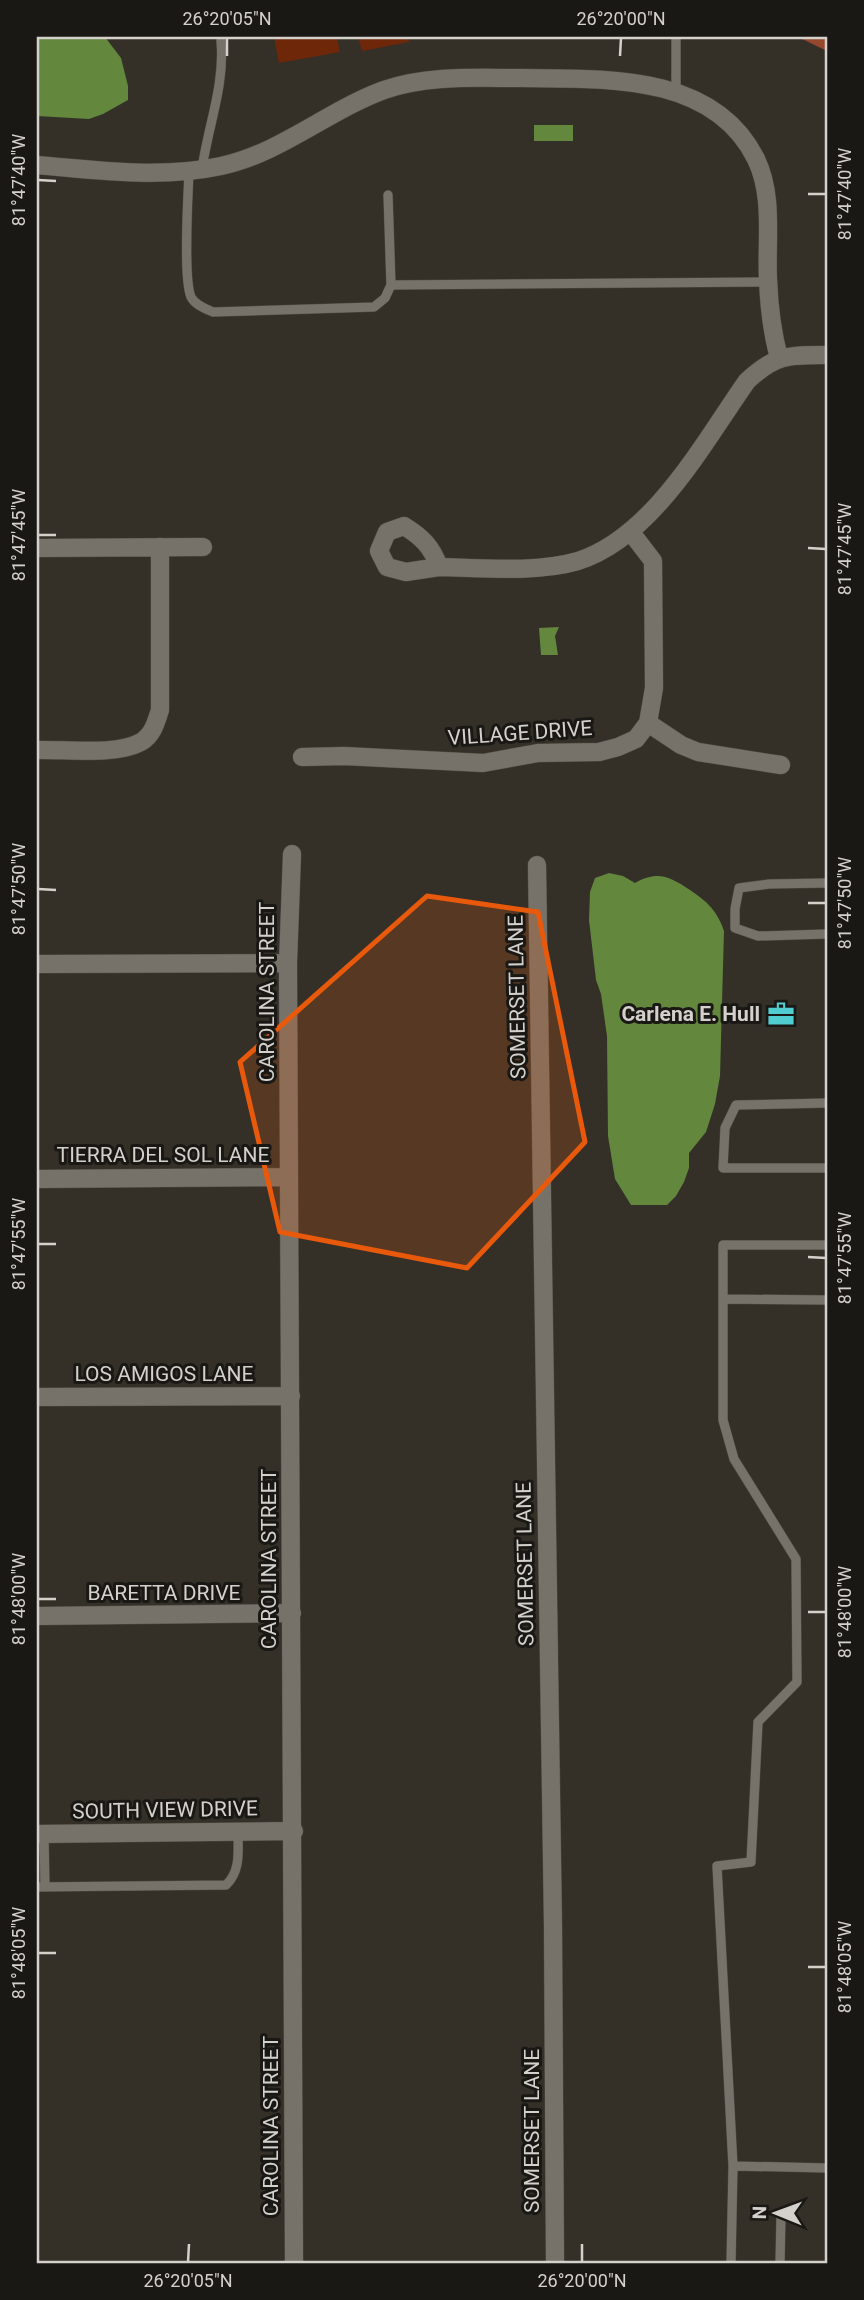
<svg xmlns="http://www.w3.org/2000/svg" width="864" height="2300" viewBox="0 0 864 2300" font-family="Roboto,sans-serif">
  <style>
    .green { fill: #6e2708 }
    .forest { fill: #95482d }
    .water { fill: #62873d }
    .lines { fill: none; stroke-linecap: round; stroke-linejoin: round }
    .lane-casing { stroke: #504c45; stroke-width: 10 }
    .street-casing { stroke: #504c45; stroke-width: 19 }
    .lane { stroke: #777269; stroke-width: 9 }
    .street { stroke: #777269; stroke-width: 18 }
    .marked { fill: #e8590c; fill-opacity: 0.2; stroke: #e8590c; stroke-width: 5; stroke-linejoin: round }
    .ticks { fill: none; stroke: #d4d1cc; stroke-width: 2.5 }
    .labels { text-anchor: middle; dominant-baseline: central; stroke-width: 6; stroke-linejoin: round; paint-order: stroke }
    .street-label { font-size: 21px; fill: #d4d1cc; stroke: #1a1815 }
    .poi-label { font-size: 21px; font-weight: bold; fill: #d4d1cc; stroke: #1a1815; text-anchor: end }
    .neatline { fill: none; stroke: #d4d1cc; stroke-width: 2.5 }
    .ticks-label { font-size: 18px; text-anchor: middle; fill: #d4d1cc }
  </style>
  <rect width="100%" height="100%" fill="#343028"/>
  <path class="green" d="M274,37h63l3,15 -61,11z
    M358,37h50l1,5 -47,9z"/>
  <path class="forest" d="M798,37h29v14z"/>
  <path class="water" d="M37,37h68l16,21 7,28v14l-25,14 -14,5 -52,-3z
    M534,125h39v16h-39z
    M559,627l-4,9 3,19h-17l-2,-27z
    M609,873l14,3 12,7c23,-13 35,-6 55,7 17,11 28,22 34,41l-4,145 -5,28 -9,28 -17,21v15l-5,14 -8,14 -9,9h-36l-16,-26 -7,-43 -1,-100 -6,-42 -5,-14 -7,-60 1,-28 5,-14z"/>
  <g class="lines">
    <g class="lane-casing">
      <path id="lane" d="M676,37v56
        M202,169c6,-43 23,-84 19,-128
        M189,172c-1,25 -6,106 2,125 4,8 15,12 22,15l161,-5 11,-9 6,-13 -3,-90
        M391,285l377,-3
        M827,883l-58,1 -30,4 -4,21v19l23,8 69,-2
        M827,1103l-91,2 -11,23 -2,40h104
        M827,1245h-104v175l11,39 62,100 1,123 -39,40 -7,140 -34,4 16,300 94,2
        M723,1299l104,1
        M44,1834l1,53
        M37,1887l189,-2c15,-14 12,-34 12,-53
        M731,2263l2,-97
        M780,2263l1,-47"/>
    </g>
    <g class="street-casing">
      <path id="street" d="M37,165c61,5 124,14 184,1 60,-13 106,-55 163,-76 43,-15 90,-12 136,-12 82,1 193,-6 236,81 18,37 10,81 12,120 1,27 4,53 11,79
        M404,526c18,11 28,21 35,41l-33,5 -19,-5 -8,-16 8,-19z
        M37,548l166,-1
        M439,567c43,1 98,6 139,-6 75,-24 126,-119 169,-180 29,-27 42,-26 80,-26
        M648,723l33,22 17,7 83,13
        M37,750c28,-1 79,6 104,-8 12,-7 15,-20 19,-32v-163
        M302,757l42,-1 139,7 55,-10 61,-1 19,-5 18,-8 12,-16 6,-35 -1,-127 -23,-30
        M292,854l-4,109 6,1300
        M537,865l16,1061 2,337
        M37,964l251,-1
        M37,1179l252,-2
        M37,1397l254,-1
        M37,1616l255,-3
        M37,1834l257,-3"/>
    </g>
    <use href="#lane" class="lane"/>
    <use href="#street" class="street"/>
  </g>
  <path class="marked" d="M427,896l111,16 47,230 -118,126 -187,-36 -40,-170z"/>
  <path class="ticks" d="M227,56v-18M620,56l1,-18M38,180l18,1M808,194h18M38,535h18M808,548l18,1M38,889l18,1M808,903h18M38,1244h18M808,1257l18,1M38,1599h18M808,1612h18M38,1953h18M808,1967h18M188,2262l1,-18M582,2262v-18"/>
  <defs>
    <g id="office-bare" transform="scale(2.1)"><path d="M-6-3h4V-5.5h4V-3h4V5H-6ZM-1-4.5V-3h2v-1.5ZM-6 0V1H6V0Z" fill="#51ccd1" stroke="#1a1815" stroke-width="2.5" paint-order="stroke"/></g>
  </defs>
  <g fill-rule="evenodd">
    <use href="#office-bare" x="781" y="1014"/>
  </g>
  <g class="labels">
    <g class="street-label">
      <text transform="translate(520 733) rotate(-4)">VILLAGE DRIVE</text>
      <text transform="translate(267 992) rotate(-90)">CAROLINA STREET</text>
      <text transform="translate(517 997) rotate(-91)">SOMERSET LANE</text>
      <text x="163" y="1155">TIERRA DEL SOL LANE</text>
      <text x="164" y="1374">LOS AMIGOS LANE</text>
      <text transform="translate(269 1559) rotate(-90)">CAROLINA STREET</text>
      <text transform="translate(525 1564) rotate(-91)">SOMERSET LANE</text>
      <text x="164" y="1593">BARETTA DRIVE</text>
      <text transform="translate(165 1810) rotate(-1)">SOUTH VIEW DRIVE</text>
      <text transform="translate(271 2126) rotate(-90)">CAROLINA STREET</text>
      <text transform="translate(532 2131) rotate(-90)">SOMERSET LANE</text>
    </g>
    <g class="poi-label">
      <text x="760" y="1014">Carlena E. Hull</text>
    </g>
  </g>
  <rect width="864" height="2300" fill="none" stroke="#1a1815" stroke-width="77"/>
  <g transform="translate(776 2213) rotate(271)" stroke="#1a1815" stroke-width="5" paint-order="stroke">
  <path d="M0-5L12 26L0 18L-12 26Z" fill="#d4d1cc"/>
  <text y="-10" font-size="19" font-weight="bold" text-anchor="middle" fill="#d4d1cc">N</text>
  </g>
  <rect x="38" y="38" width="788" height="2224" class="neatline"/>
  <g class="ticks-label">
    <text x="227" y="25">26°20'05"N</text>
    <text x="621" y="25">26°20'00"N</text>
    <text transform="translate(19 180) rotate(-90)" y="6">81°47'40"W</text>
    <text transform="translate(845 194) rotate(-90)" y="6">81°47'40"W</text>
    <text transform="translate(19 535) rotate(-90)" y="6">81°47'45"W</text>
    <text transform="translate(845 549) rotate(-90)" y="6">81°47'45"W</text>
    <text transform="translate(19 889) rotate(-90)" y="6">81°47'50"W</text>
    <text transform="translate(845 903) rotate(-90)" y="6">81°47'50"W</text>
    <text transform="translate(19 1244) rotate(-90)" y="6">81°47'55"W</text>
    <text transform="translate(845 1258) rotate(-90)" y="6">81°47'55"W</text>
    <text transform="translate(19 1599) rotate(-90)" y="6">81°48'00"W</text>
    <text transform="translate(845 1612) rotate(-90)" y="6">81°48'00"W</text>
    <text transform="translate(19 1953) rotate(-90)" y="6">81°48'05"W</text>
    <text transform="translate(845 1967) rotate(-90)" y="6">81°48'05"W</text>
    <text x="188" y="2287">26°20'05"N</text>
    <text x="582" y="2287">26°20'00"N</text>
  </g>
</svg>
